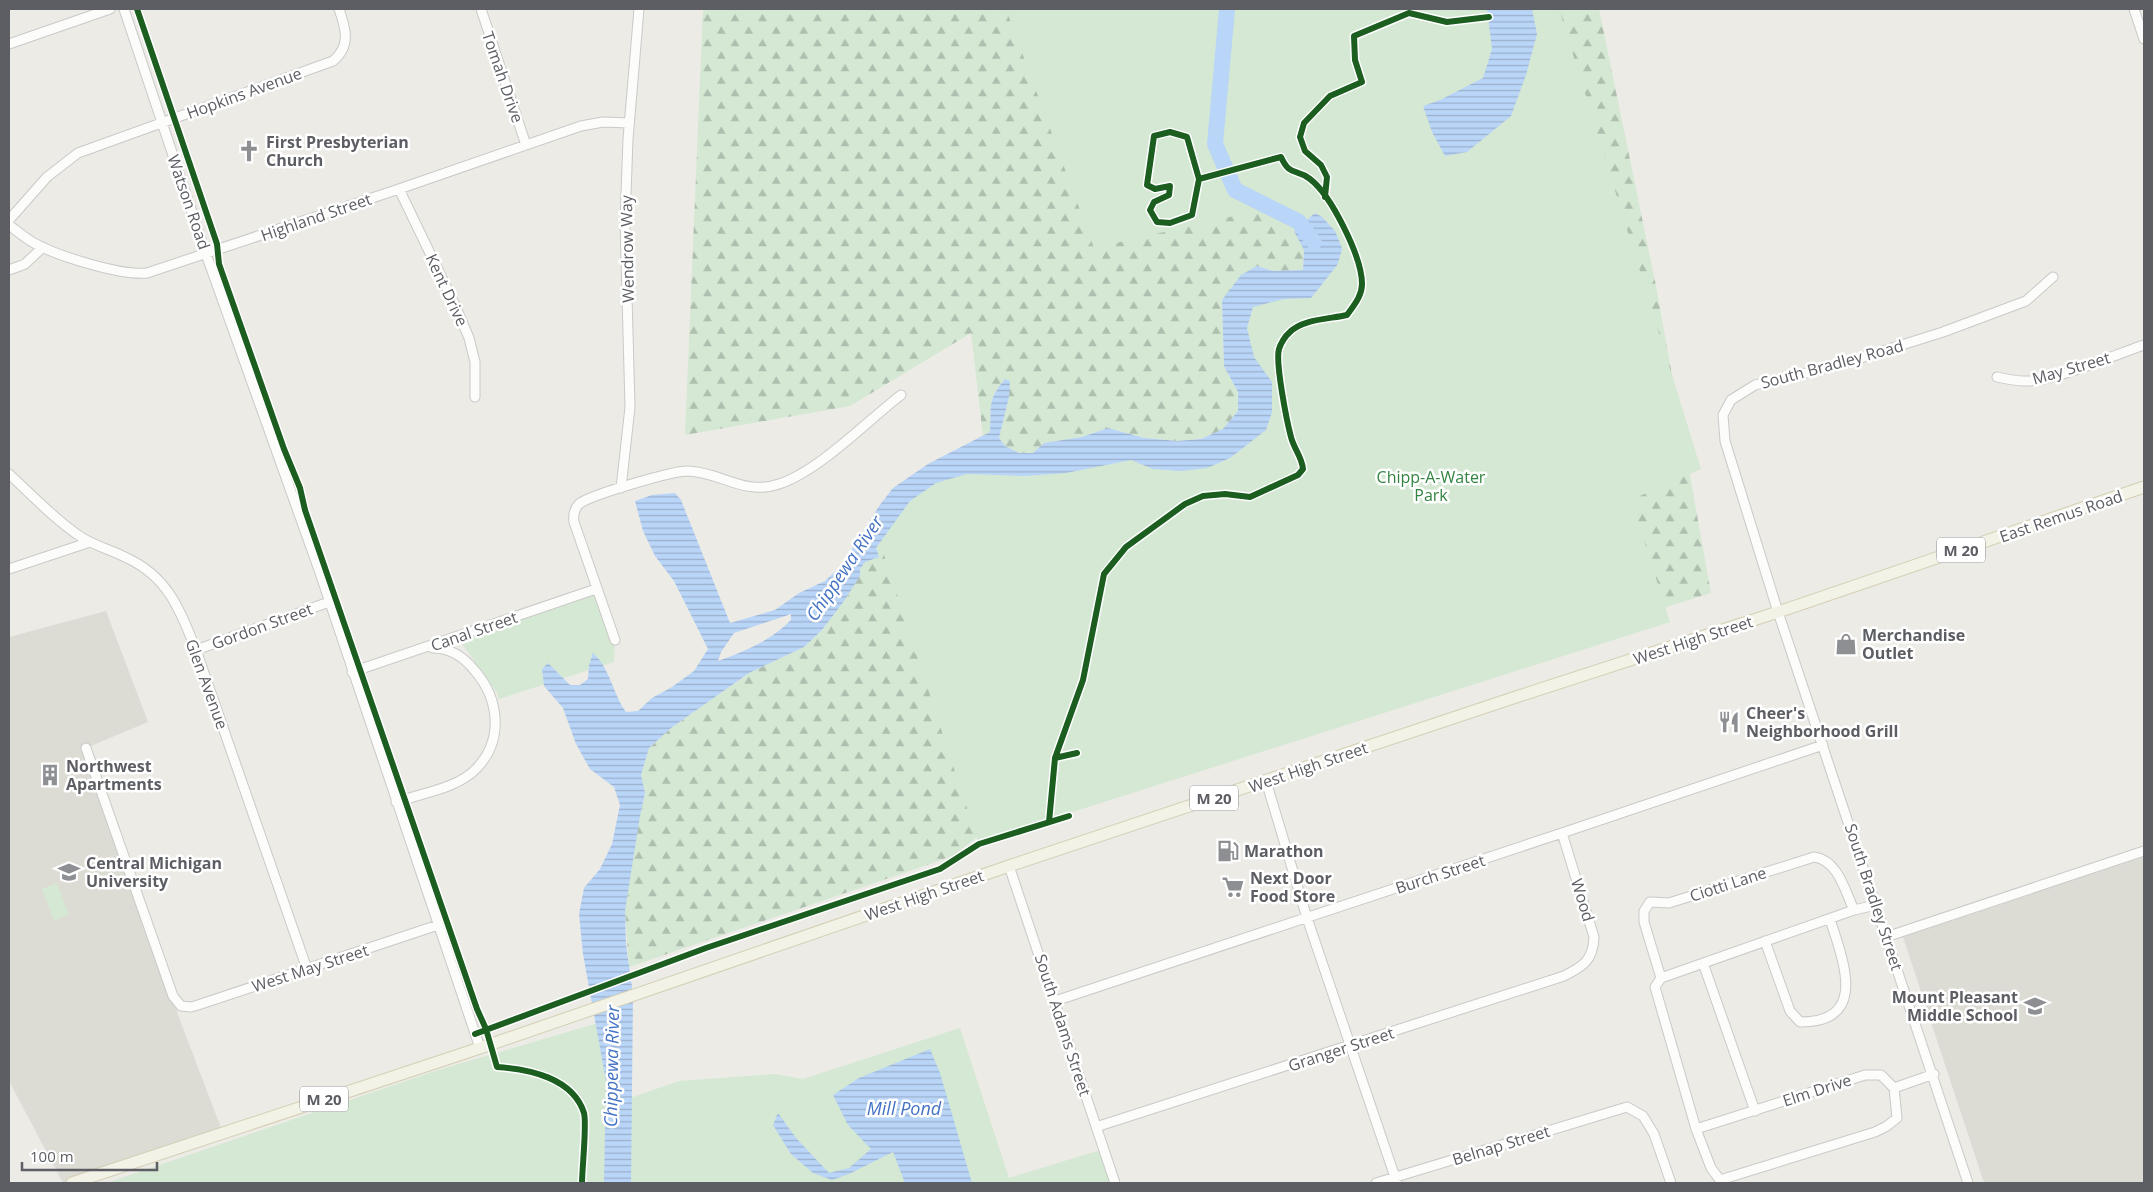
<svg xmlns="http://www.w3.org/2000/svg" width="2153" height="1192" viewBox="0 0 2153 1192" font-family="'Open Sans',sans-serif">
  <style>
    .education { fill: #dcdbd4 }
    .forest { fill: url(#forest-firs) }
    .park { fill: #d4e8d3 }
    .water { fill: url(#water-rules); fill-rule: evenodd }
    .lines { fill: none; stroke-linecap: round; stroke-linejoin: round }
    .river { stroke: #b9d5f8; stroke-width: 16 }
    .minor-casing { stroke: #c9c9c8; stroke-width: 11 }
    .major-casing { stroke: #d4cfb3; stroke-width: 13 }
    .minor { stroke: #fcfcfb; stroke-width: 9 }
    .major { stroke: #f3f2e7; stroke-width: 11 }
    .rail { stroke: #e3e2e2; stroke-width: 2.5; stroke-dasharray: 1 6; stroke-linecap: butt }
    .cycleway-casing { stroke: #fff; stroke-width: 9 }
    .cycleway { stroke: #1b5e20; stroke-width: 6 }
    .labels { text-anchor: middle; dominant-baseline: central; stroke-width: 5; stroke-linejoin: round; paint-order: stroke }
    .shield { fill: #fff; stroke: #8d8e92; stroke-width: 1 }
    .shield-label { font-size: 15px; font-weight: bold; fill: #5c5e64 }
    .street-label { font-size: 16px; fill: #5c5e64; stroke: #fff }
    .poi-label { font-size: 16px; font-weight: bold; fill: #5c5e64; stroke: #fff; text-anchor: start }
    .park-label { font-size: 16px; fill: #338441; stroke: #fff }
    .water-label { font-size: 18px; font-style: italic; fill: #4472c4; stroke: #fff }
  </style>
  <defs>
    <pattern id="forest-firs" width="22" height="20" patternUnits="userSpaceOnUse" patternTransform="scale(1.25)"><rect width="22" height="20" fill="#d4e8d3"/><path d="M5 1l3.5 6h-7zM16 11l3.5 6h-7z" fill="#afbfaf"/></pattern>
    <pattern id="water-rules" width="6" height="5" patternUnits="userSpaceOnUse" patternTransform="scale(1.25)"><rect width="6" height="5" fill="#b9d5f8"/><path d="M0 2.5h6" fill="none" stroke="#9ab0cc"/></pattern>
  </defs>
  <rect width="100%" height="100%" fill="#ecebe6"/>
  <path class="education" d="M106,611l42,111 -62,26 87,248 5,19 45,118 -151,50h-9l-54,-102v-444z
    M2144,857v326h-160l-81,-246z"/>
  <path class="forest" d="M703,9h896l57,277 55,307 -205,64 -195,-359 -7,-48 -1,20 -30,1 -16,-5 -35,34 2,66 14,26v19l-14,18 -23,10 -24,2 -33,-3 -36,-10 -26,9 -38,6 -11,10h-14l-14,-7 -6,-8 10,-41v-16l-5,-1c-18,22 -12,26 -14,52l-7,4 -12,-103 -121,73 -165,29z
    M883,539l145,258 -75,59 -324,111 -4,-56 14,-93 6,-25 -4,-18 8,-27 22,-20 78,-55 55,-26 18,-17 38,-61 5,-7 8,-4 3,-10z"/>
  <path class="park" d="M1006,9h553l142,460 -70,31 39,122 -692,220 -105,-321 49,-49 293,-21 32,-43 -17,-89 87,-50v-22l-17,-25 -31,-14 -175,40z
    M596,589l19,51 -1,22 -115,37 -2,-6 -39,-55z
    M57,883l12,32 -15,5 -12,-31z
    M612,1019l1,85 66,-23 96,-7 28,5 157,-51 49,150 95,-29 11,34h-1008l328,-112z"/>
  <path class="water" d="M1487,9h45l5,25 -11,41 -15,41 -44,36 -22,4 -13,-24 -9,-26 17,-6 43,-22 9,-29z
    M1315,213l7,4 13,14 7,17 -4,16 -27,34 -27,1 -31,8 -6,21 7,29 18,25v30l-6,18 -36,28 -23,10 -26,3 -28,-2 -22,-9 -65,13 -41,3 -58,-2 -31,9 -26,18 -34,47 3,9 -14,5 -5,7v7l-16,25 -22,29 -18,17 -55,26 -78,55 -22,20 -8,27 4,18 -5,23 -15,95 1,33 7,50 -2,189h-27l2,-102 -23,-127 -4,-40 5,-26 16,-19 12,-25 8,-39 -6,-18 -24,-18 -14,-25 -13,-36 -19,-22 -2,-17 6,-6 22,22h10l8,-6 1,-14 4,-12c17,15 20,41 33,59l12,-1 14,-13 20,-11 22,-16 14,-22 -34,-68 -19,-25 -12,-25 -8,-30 17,-6 23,-2 6,7 49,123 45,-13 24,-17 26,-12 17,-16 37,-59 14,-18 35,-24 62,-32c2,-26 -4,-30 15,-53l5,2 -1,16 -10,41 6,8 14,7h14l11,-10 38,-6 26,-9 36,10 33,3 24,-2 22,-10 15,-18v-19l-14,-26 -2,-66 19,-25 16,-9 16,5 30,-1 1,-20 -10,-19zM791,614v6c-21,21 -45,31 -73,41l3,-9 13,-19z
    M930,1049l10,24 32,110h-67l-12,-31 -44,22 -17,6 -19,-7 -22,-19 -18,-29 5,-12 18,25 33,35 20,-5 22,-19 -23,-24 -15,-30 26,-17z"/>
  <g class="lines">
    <path class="river" d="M1227,9l-12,135 20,46 64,32 15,20"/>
    <g class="minor-casing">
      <path id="minor" d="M124,9l82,245 113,316 161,478
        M481,9l45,136
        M2134,9l10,30
        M9,44l101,-35
        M399,189l55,114 15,35 6,24v35
        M9,220l38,-43 31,-24 255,-92c18,-15 13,-32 6,-52
        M9,225c8,6 16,13 25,18 23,13 88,33 113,30l252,-84 182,-63 22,-4 26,1
        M9,270l16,-6 18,-17
        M1997,377c9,2 18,4 27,4 30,1 90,-26 120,-36
        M9,474c23,21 46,46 72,63 14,9 31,13 46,21 41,19 53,52 69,92l111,319
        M621,488l9,-81 -5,-185 3,-83 11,-130
        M9,569l81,-27
        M615,640l-41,-118c-1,-7 0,-13 5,-18 11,-9 93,-33 109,-33 33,1 56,25 91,13 40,-13 88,-63 122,-89
        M196,650l133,-48
        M352,672l244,-83
        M86,748l87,248 8,10 10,1 7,-2 240,-80
        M1266,781l41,137 90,265
        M396,802c26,-9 61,-13 81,-34 27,-29 22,-69 -2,-97 -11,-14 -24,-23 -42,-23
        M1009,866l106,317
        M1876,905l-22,5 -193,68 -6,9 41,142 15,39 9,12 155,-48 12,-6 10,-8 -3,-30
        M1886,937l258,-86
        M1765,941l25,70 10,11c69,0 43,-61 30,-103
        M1703,963l52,148
        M1661,978l-17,-56v-11l6,-9 19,1 145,-46c24,3 31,34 40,53
        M1055,1001l507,-168 261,-88
        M1096,1127l468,-151c20,-10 29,-16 30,-39l-32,-104
        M1696,1129l169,-54h16l13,13 40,-14
        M1376,1183l251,-76 16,9 11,18 17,49
        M1968,1183l-190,-571 -53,-171 -2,-26 8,-15 24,-15 77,-18 111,-35 83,-31 27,-24"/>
    </g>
    <g class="major-casing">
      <path id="major" d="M72,1183l408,-135 529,-182 510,-170 259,-84 366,-125"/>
    </g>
    <use href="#minor" class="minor"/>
    <use href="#major" class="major"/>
    <path class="rail" d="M9,1079l54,104"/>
    <g class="cycleway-casing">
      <path id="cycleway" d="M137,9l80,235 2,20 65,185 16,39 5,22 172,499 9,20 11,38c32,2 76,11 87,46 3,11 -2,56 -2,70
        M1170,132l17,5 12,42 -7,36 -22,8 -13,-1 -7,-12 4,-8 15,-7 1,-9 -15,3 -8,-4 7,-49z
        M1325,197l2,-20 -6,-12 -16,-14 -5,-14 4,-14 26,-27 32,-14 -7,-22 -1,-24 55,-23 38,9 42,-5
        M1077,753l-22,5 28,-78 21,-106 22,-27 59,-43 18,-8 22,-2 25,3 48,-22 5,-6c-1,-12 -9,-20 -12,-32 -4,-15 -16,-75 -12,-88 1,-4 6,-13 10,-16 12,-14 41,-14 58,-18 7,-10 15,-19 15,-31 0,-27 -31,-89 -52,-105 -14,-11 -20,-2 -29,-22l-82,22
        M1049,822l6,-64
        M475,1034l231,-86 234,-79 39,-25 90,-28"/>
    </g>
    <use href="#cycleway" class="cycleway"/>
  </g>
  <defs>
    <g id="church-bare" transform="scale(1.725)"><path d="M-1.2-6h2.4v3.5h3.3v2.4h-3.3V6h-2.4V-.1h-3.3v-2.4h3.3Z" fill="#8e8f92" stroke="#fff" stroke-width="2.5" paint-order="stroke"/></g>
    <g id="shop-bare" transform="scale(1.725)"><path d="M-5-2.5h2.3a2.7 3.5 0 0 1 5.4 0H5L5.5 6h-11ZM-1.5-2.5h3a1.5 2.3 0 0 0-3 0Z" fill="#8e8f92" stroke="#fff" stroke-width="2.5" paint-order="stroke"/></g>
    <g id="restaurant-bare" transform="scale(1.725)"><path d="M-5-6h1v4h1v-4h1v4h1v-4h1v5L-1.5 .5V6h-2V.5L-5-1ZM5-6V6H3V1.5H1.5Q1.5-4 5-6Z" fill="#8e8f92" stroke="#fff" stroke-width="2.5" paint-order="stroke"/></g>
    <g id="building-bare" transform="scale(1.725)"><path d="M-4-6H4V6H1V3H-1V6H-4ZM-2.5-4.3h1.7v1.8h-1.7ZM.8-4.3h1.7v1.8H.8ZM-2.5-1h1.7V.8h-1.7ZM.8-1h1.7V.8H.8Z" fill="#8e8f92" stroke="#fff" stroke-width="2.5" paint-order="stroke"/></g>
    <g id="fuel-bare" transform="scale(1.725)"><path d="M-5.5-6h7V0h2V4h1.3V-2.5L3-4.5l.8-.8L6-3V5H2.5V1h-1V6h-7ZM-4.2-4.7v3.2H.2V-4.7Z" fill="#8e8f92" stroke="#fff" stroke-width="2.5" paint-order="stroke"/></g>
    <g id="university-bare" transform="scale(1.725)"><path d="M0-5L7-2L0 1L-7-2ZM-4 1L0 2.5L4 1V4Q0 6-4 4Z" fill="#8e8f92" stroke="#fff" stroke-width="2.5" paint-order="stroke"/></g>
    <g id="supermarket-bare" transform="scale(1.725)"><path d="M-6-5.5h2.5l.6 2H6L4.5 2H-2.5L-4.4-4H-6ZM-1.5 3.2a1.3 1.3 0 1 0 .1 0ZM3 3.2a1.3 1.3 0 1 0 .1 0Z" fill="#8e8f92" stroke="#fff" stroke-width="2.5" paint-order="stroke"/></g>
    <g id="school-bare" transform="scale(1.725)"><path d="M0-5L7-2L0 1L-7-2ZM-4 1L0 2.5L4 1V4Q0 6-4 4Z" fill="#8e8f92" stroke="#fff" stroke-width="2.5" paint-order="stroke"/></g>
  </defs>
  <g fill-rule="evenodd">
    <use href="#church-bare" x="249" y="151"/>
    <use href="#shop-bare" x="1846" y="644"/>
    <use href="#restaurant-bare" x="1729" y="722"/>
    <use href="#building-bare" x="50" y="775"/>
    <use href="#fuel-bare" x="1228" y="851"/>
    <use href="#university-bare" x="69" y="872"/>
    <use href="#supermarket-bare" x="1233" y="887"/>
    <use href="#school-bare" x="2035" y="1006"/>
  </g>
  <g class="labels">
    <g class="shield">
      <rect x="1937" y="537.5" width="48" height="25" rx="4"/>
      <rect x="1190" y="785.5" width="48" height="25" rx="4"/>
      <rect x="300" y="1086.5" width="48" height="25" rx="4"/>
    </g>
    <g class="shield-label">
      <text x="1961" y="550">M 20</text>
      <text x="1214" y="798">M 20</text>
      <text x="324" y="1099">M 20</text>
    </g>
    <g class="street-label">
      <text transform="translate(503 77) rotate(71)">Tomah Drive</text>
      <text transform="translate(244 93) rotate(-20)">Hopkins Avenue</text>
      <text transform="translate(189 202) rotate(71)">Watson Road</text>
      <text transform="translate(316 217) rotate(-19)">Highland Street</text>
      <text transform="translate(627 249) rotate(-91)">Wendrow Way</text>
      <text transform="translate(447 290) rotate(65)">Kent Drive</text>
      <text transform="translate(1832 364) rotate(-15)">South Bradley Road</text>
      <text transform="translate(2071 368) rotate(-16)">May Street</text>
      <text transform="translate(2061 516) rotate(-19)">East Remus Road</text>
      <text transform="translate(262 626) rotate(-20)">Gordon Street</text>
      <text transform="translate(474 631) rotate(-19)">Canal Street</text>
      <text transform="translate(1693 640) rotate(-18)">West High Street</text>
      <text transform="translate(207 684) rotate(70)">Glen Avenue</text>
      <text transform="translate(1308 767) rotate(-19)">West High Street</text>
      <text transform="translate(1440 874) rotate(-18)">Burch Street</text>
      <text transform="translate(1728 884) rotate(-18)">Ciotti Lane</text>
      <text transform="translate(924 895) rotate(-19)">West High Street</text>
      <text transform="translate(1874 897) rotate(72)">South Bradley Street</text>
      <text transform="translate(1583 900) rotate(73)">Wood</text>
      <text transform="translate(310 968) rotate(-18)">West May Street</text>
      <text transform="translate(1063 1025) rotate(72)">South Adams Street</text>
      <text transform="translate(1341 1049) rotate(-18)">Granger Street</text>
      <text transform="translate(1817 1090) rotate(-18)">Elm Drive</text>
      <text transform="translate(1501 1145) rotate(-17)">Belnap Street</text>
    </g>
    <g class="poi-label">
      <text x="266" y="142">First Presbyterian<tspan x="266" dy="18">Church</tspan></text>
      <text x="1862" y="635">Merchandise<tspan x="1862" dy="18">Outlet</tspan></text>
      <text x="1746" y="713">Cheer's<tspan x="1746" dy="18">Neighborhood Grill</tspan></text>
      <text x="66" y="766">Northwest<tspan x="66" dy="18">Apartments</tspan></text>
      <text x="1244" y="851">Marathon</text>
      <text x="86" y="863">Central Michigan<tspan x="86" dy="18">University</tspan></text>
      <text x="1250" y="878">Next Door<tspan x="1250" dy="18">Food Store</tspan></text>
      <text x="2018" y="997" text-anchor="end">Mount Pleasant<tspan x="2018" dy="18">Middle School</tspan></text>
    </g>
    <g class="park-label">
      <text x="1431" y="477">Chipp-A-Water<tspan x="1431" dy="18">Park</tspan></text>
    </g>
    <g class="water-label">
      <text transform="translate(844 568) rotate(-56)">Chippewa River</text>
      <text transform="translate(611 1066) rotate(-89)">Chippewa River</text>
      <text x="904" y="1108">Mill Pond</text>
    </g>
  </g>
  <rect width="2153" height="1192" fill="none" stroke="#5c5e64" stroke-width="20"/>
  <path d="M22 1162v8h135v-8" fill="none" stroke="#5c5e64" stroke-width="2.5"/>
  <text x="30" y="1162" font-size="15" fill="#5c5e64" stroke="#ffffff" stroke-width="4" paint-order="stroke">100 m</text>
</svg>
